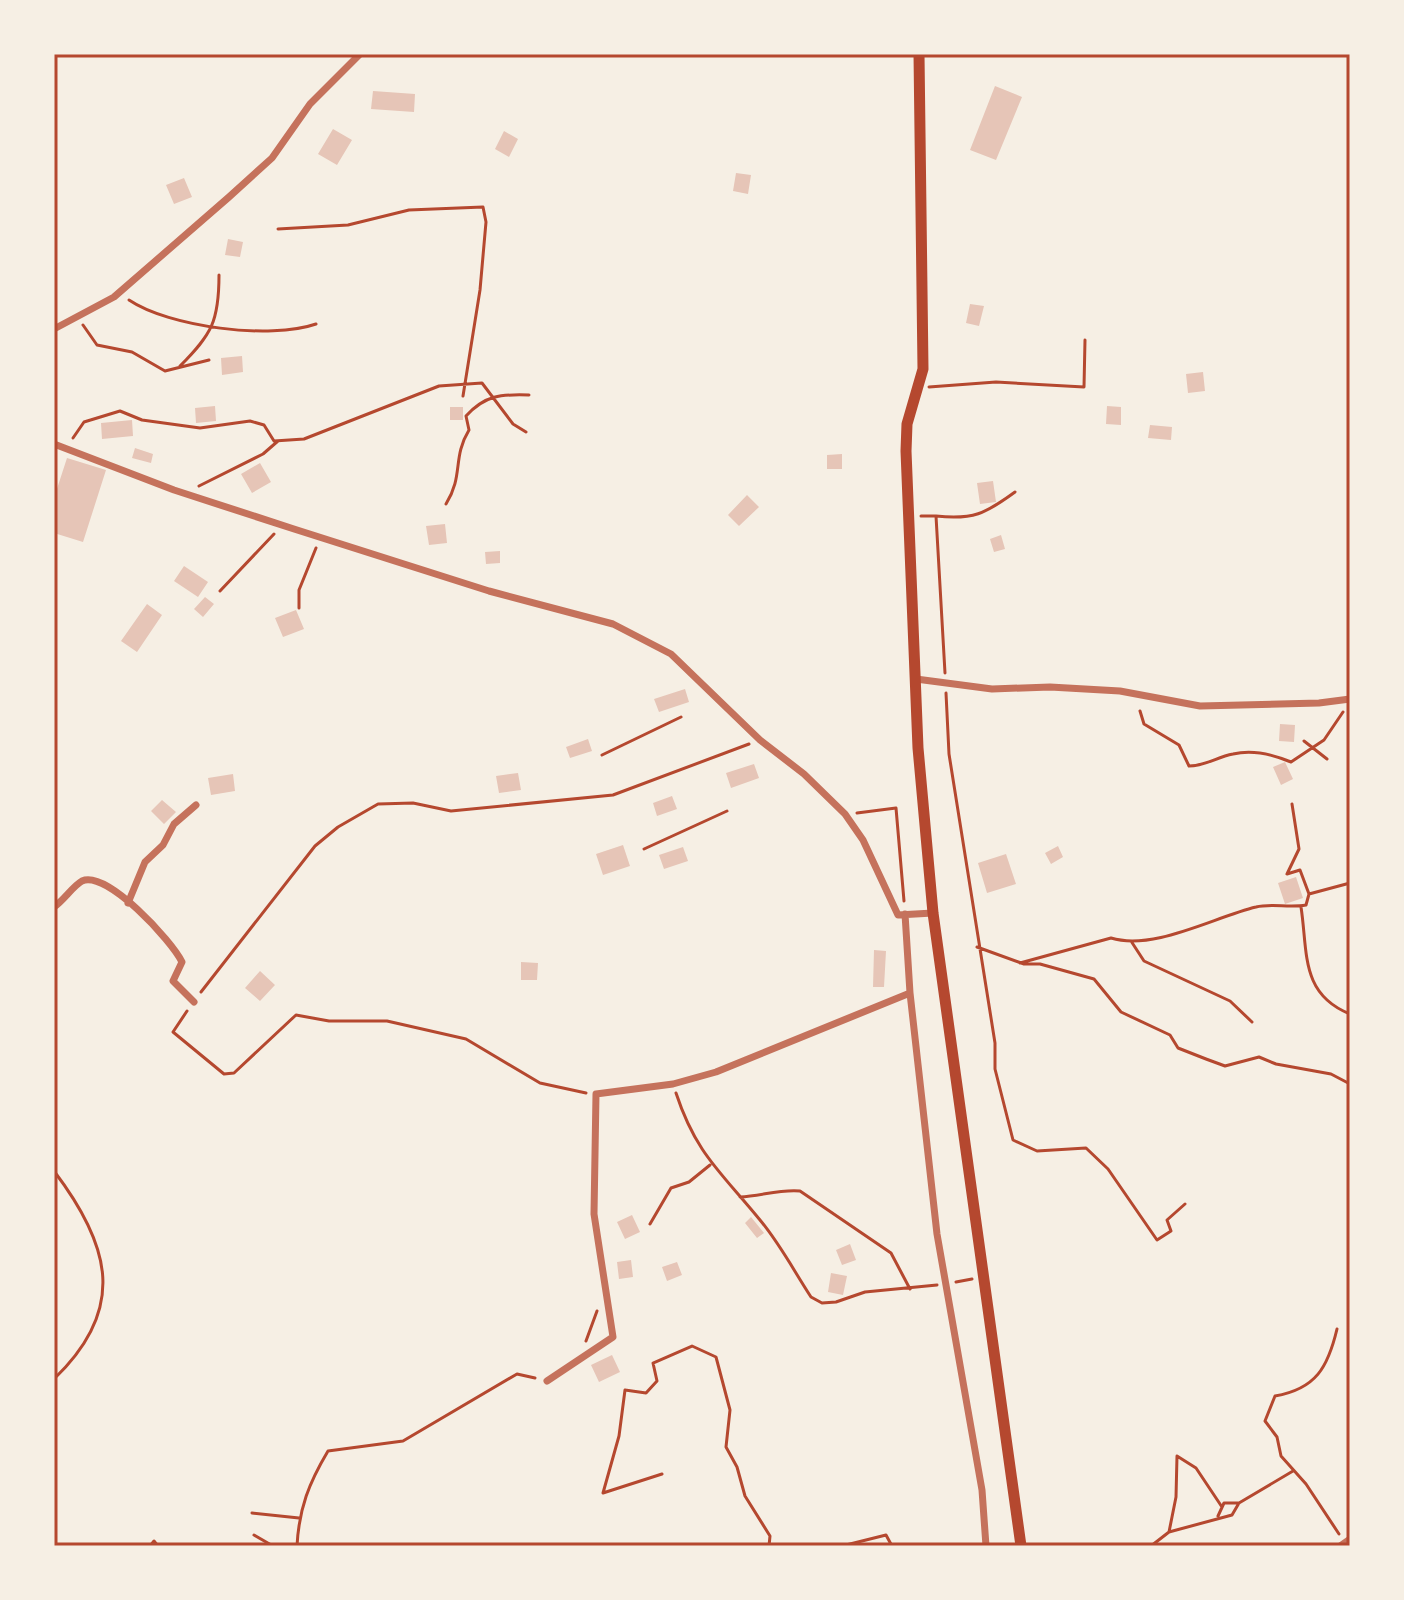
<svg xmlns="http://www.w3.org/2000/svg" width="1404" height="1600" viewBox="0 0 1404 1600" font-family="'Sofia Sans Condensed',sans-serif">
  <style>
    .building { fill: #e6c5b7 }
    .lines { fill: none; stroke-linecap: round; stroke-linejoin: round }
    .path { stroke: #b5482f; stroke-width: 3 }
    .minor { stroke: #c5725c; stroke-width: 7 }
    .trunk { stroke: #b5482f; stroke-width: 11 }
    .neatline { fill: none; stroke: #b5482f; stroke-width: 3 }
  </style>
  <rect width="100%" height="100%" fill="#f6efe4"/>
  <path class="building" d="M995,86l27,11 -26,63 -26,-10z
    M373,91l42,3 -1,18 -43,-3z
    M333,129l19,11 -15,25 -19,-11z
    M504,131l14,8 -9,18 -14,-8z
    M736,173l15,2 -3,19 -15,-3z
    M184,178l8,19 -18,7 -8,-19z
    M228,239l15,3 -3,15 -15,-2z
    M970,304l14,2 -5,20 -13,-3z
    M242,356l1,16 -21,3 -1,-17z
    M1203,372l2,19 -17,2 -2,-19z
    M215,406l1,15 -20,2 -1,-15z
    M1107,406l14,1v18l-15,-1z
    M450,407h13v13h-13z
    M132,420l1,16 -31,3 -1,-16z
    M1150,425l22,2 -1,13 -23,-2z
    M135,448l18,6 -2,9 -19,-5z
    M842,454v15h-15v-14z
    M67,458l39,12 -23,72 -29,-9v-35z
    M260,463l11,19 -19,11 -11,-19z
    M993,481l3,21 -16,2 -3,-21z
    M747,495l12,12 -20,19 -11,-11z
    M445,524l2,19 -18,2 -3,-19z
    M1001,535l4,14 -11,3 -4,-13z
    M500,551v12l-14,1 -1,-12z
    M184,566l24,16 -10,15 -24,-16z
    M205,597l9,7 -11,13 -9,-8z
    M147,604l15,11 -25,37 -16,-11z
    M296,610l8,19 -21,8 -8,-19z
    M685,689l4,13 -30,10 -5,-13z
    M1280,724l15,1 -1,17 -15,-1z
    M588,739l4,12 -22,7 -4,-11z
    M1285,762l8,17 -12,6 -8,-18z
    M754,764l5,14 -28,10 -5,-15z
    M518,773l3,17 -22,3 -3,-17z
    M233,774l2,17 -24,4 -3,-17z
    M672,796l5,13 -20,7 -4,-13z
    M162,800l14,12 -12,12 -13,-13z
    M623,845l7,21 -27,9 -7,-21z
    M1058,846l5,11 -12,7 -6,-11z
    M683,847l5,14 -24,8 -5,-14z
    M1006,854l10,30 -29,9 -9,-30z
    M1296,877l7,21 -18,6 -7,-21z
    M874,950l12,1 -2,36h-11z
    M521,962l17,1 -1,17h-16z
    M260,971l15,14 -15,16 -15,-13z
    M632,1215l8,17 -15,7 -8,-17z
    M751,1217l13,16 -7,5 -12,-15z
    M850,1244l6,16 -14,5 -6,-15z
    M631,1260l2,17 -14,2 -2,-17z
    M677,1262l5,13 -15,6 -5,-14z
    M831,1273l16,3 -4,19 -15,-3z
    M612,1355l8,17 -21,10 -8,-17z"/>
  <g class="lines">
    <path class="path" d="M278,229l70,-4 61,-15 74,-3 3,15 -6,68 -17,106
      M129,300c40,27 141,40 187,24
      M83,325l14,20 35,7 33,19 44,-11
      M180,366c32,-32 39,-45 39,-91
      M929,387l67,-5 88,5 1,-47
      M73,438l11,-16 36,-11 22,9 58,8 50,-7 14,4 10,16 30,-2 135,-53 43,-3 31,41 13,8
      M199,486l64,-32 15,-13
      M446,504c18,-29 6,-46 23,-74l-3,-14c19,-21 35,-22 63,-21
      M921,516h15l9,157
      M936,516c37,4 49,-2 79,-24
      M220,591l54,-57
      M299,608v-18l17,-42
      M946,693l3,61 46,289v26l18,71 24,11 49,-3 22,21 49,71 14,-9 -4,-11 18,-16
      M1140,711l4,13 35,21 10,21c16,0 28,-9 44,-12 20,-5 39,0 58,8l33,-22 19,-28
      M1304,741l23,18
      M602,755l79,-38
      M1292,804l7,45 -12,25 13,-4 9,24
      M857,813l39,-5 8,93
      M644,849l83,-38
      M1301,907c7,45 -1,87 49,107
      M1131,941l13,20 86,40 22,21
      M977,947l47,17h16l54,15 27,33 49,23 8,13 28,11 19,7 34,-9 17,7 55,10 19,10
      M1020,963l91,-25c43,13 103,-21 145,-31 15,-4 33,1 50,-2l3,-11 41,-11
      M201,992l114,-146 23,-19 40,-23 35,-1 38,8 162,-16 136,-51
      M187,1011l-14,21 51,42 10,-1 62,-58 33,6h58l79,18 74,44 46,10
      M676,1093c20,61 45,79 84,127 20,24 34,51 51,77l11,6 14,-1 29,-10 72,-7
      M54,1171c57,75 73,138 0,208
      M740,1197c21,-1 40,-8 60,-6l91,62 19,36
      M650,1224l21,-36 18,-6 21,-17
      M956,1282l16,-3
      M1337,1329c-9,38 -21,60 -62,67l-10,25 12,16 4,19 25,28 33,50
      M586,1341l11,-30
      M662,1474l-59,19 16,-57 6,-46 21,3 11,-12 -4,-18 39,-17 24,11 14,53 -4,37 11,20 8,29 25,40 -1,10
      M252,1513l47,5
      M1218,1516l6,-13h15
      M1169,1532l7,-35 1,-41 19,12 26,39
      M254,1535l19,11
      M150,1546l4,-5 4,5
      M297,1546c2,-38 12,-63 31,-95l75,-10 114,-67 18,4
      M842,1546l44,-11 6,11
      M1151,1546l18,-14 63,-17 7,-12 54,-32"/>
    <path class="minor" d="M54,329l60,-32 115,-100 43,-39 38,-54 50,-50
      M54,444l120,46 120,39 195,62 124,33 58,30 89,86 44,34 41,40 18,26 35,75 35,-2
      M916,679l76,10 58,-2 70,4 80,15 119,-3 31,-4
      M128,903l17,-41 18,-17 11,-21 22,-19
      M54,907c10,-7 19,-21 28,-26 25,-11 90,60 100,81l-9,19 21,21
      M910,993l27,241 45,256 4,56
      M547,1381l66,-44 -19,-123 2,-120 77,-10 43,-12 194,-79 -5,-79
      M1340,1546l10,-7"/>
    <path class="trunk" d="M919,54l4,315 -16,55 -1,27 12,297 15,165 88,633"/>
  </g>
  <rect width="1404" height="1600" fill="none" stroke="#f6efe4" stroke-width="112"/>
  <rect x="56" y="56" width="1292" height="1488" class="neatline"/>
</svg>
